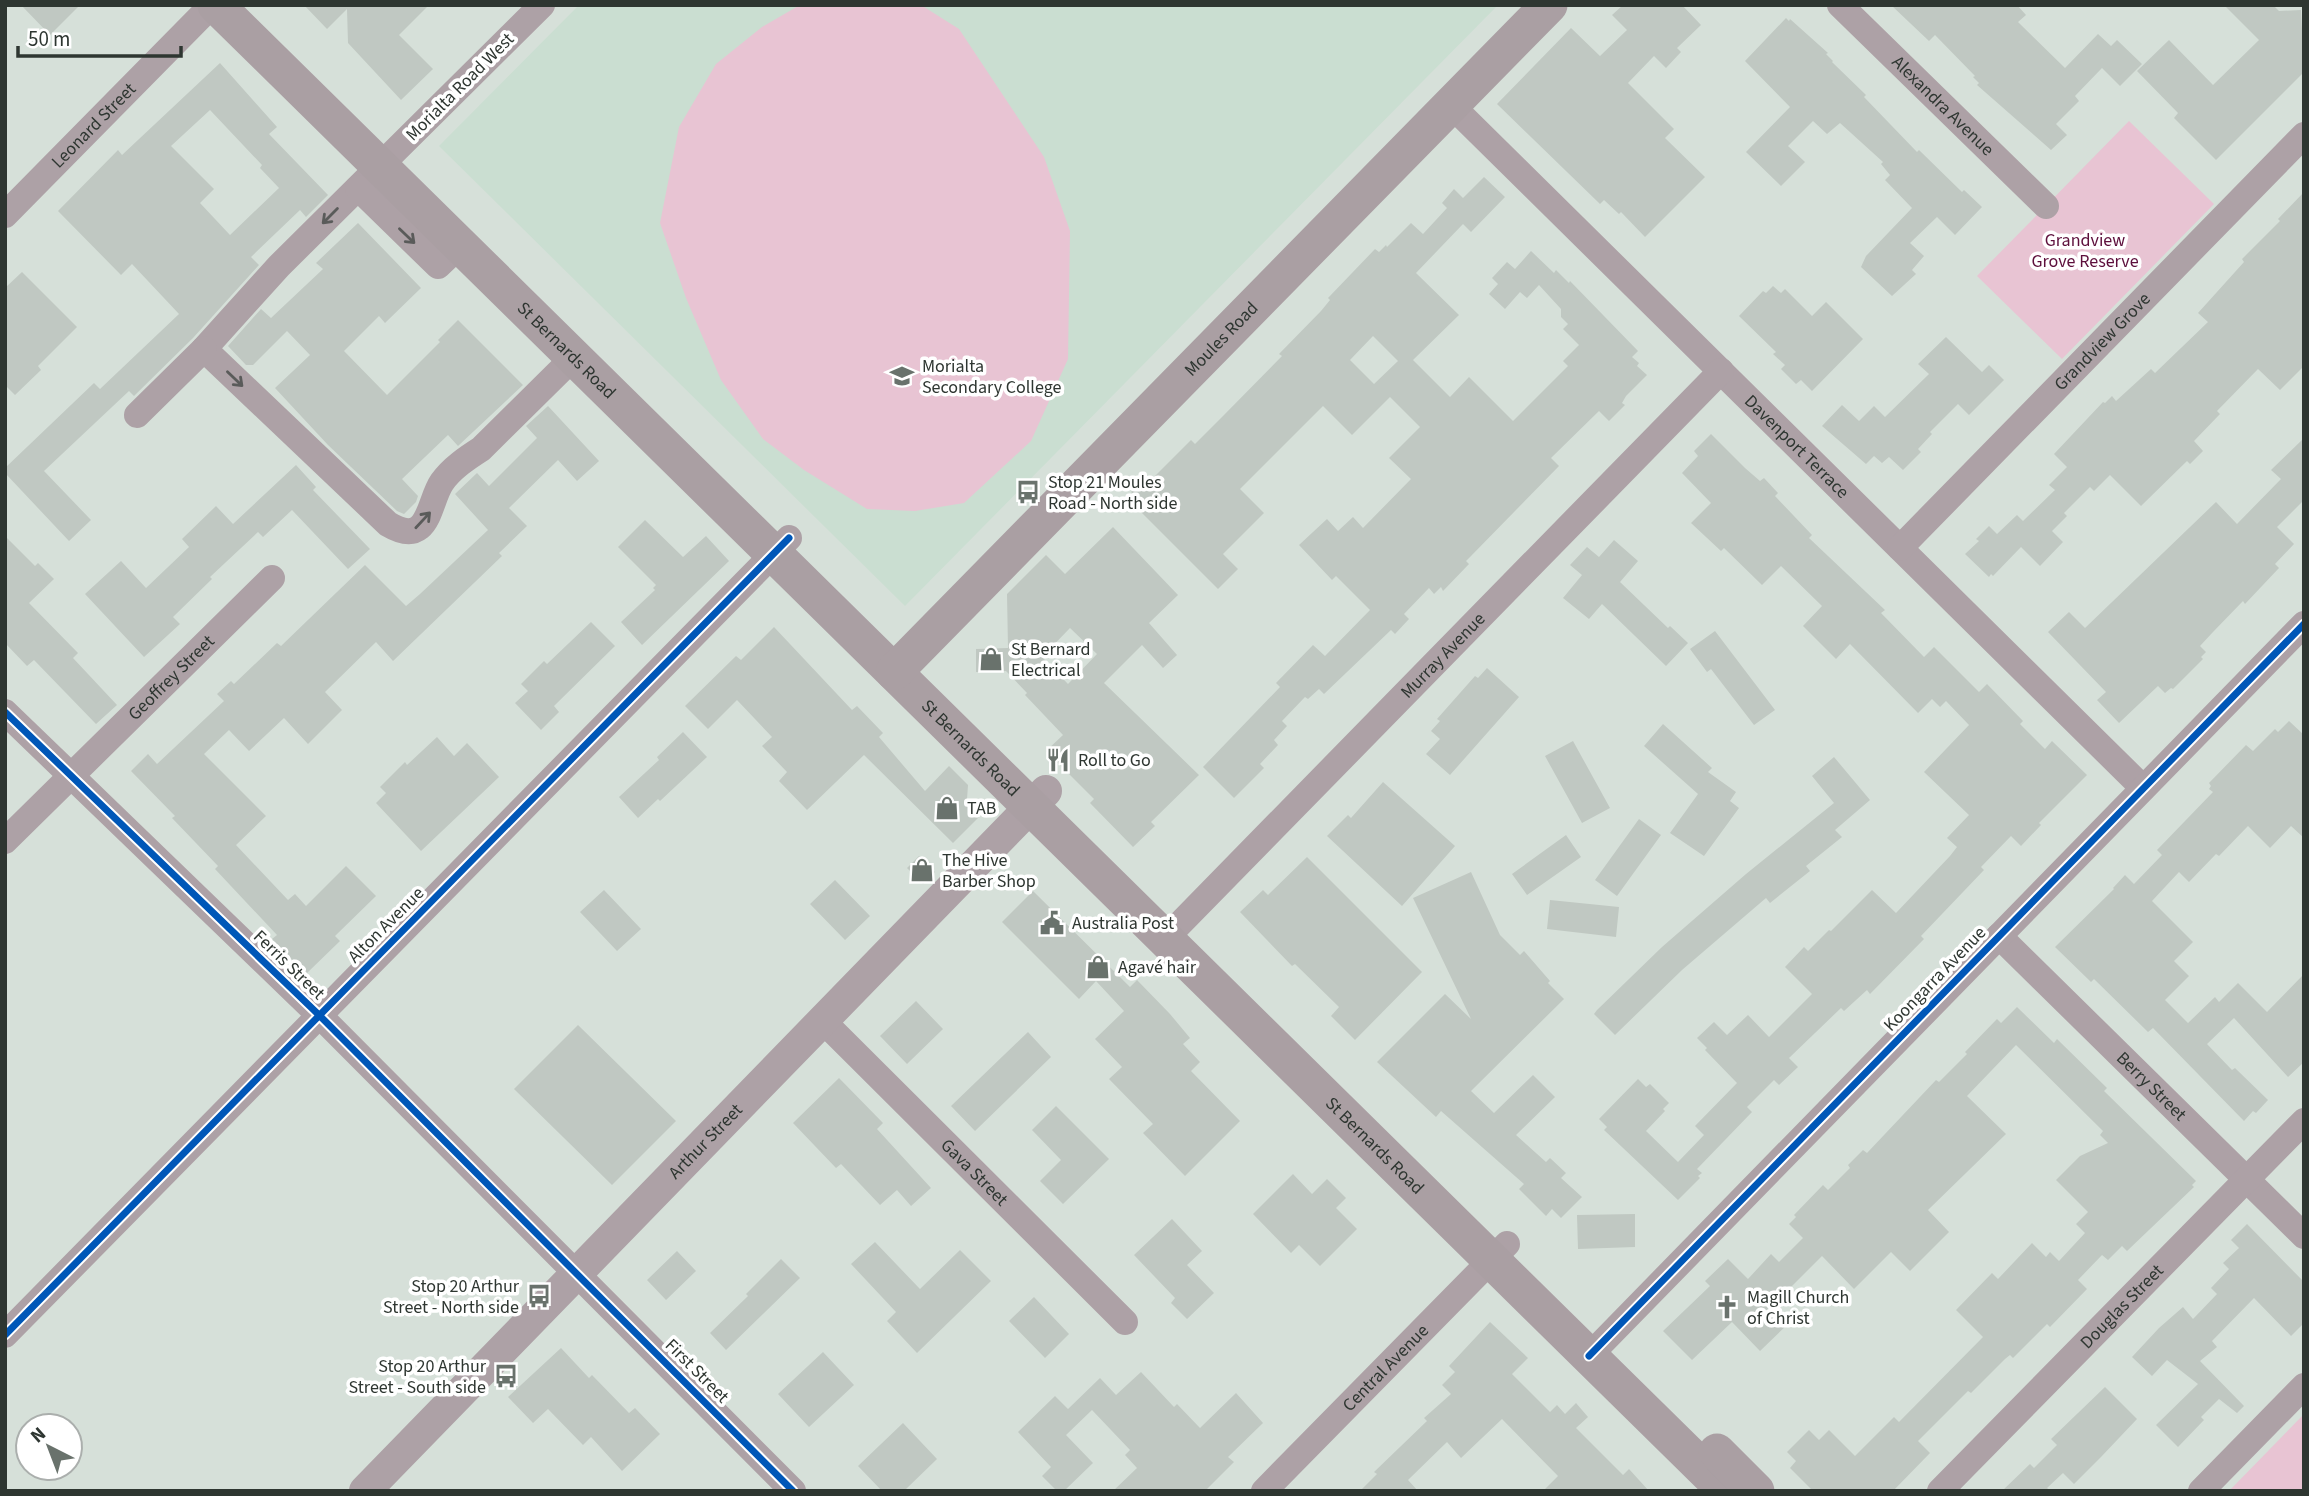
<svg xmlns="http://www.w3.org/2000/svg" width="2309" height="1496" viewBox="0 0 2309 1496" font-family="'Source Sans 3',sans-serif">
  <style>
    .built { fill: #caded1 }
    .green { fill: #e8c4d3 }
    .building { fill: #c0c8c2; fill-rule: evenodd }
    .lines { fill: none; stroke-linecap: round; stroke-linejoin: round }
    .minor { stroke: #ada1a6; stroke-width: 26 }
    .tertiary { stroke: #ada1a6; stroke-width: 32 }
    .secondary { stroke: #aa9fa3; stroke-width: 37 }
    .cycleway-casing { stroke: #fff; stroke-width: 11 }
    .cycleway { stroke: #0057b8; stroke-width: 7 }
    .oneway { stroke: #5a5b5a }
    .labels { text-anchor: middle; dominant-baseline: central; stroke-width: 7; stroke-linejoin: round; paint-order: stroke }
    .street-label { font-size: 18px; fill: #2e3631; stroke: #fff }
    .park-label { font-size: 18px; fill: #5d0f3c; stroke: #fff }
    .poi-label { font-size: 18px; fill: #2e3631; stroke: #fff; text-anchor: start }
  </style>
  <rect width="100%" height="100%" fill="#d6e0d9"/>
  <path class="built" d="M579,5h919l-593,601 -466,-460z"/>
  <path class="green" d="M800,5h121l38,24 85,128 26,74 -2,128 -37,82 -67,62 -49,8 -48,-2 -63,-39 -41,-31 -42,-59 -35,-82 -26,-75 19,-96 37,-63 46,-37z
    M2129,121l85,83 -152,155 -85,-83z
    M2304,1414v77h-75z"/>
  <path class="building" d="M21,5h59l-30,30z
    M304,5h125l-30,30 34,34 -32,31 -53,-57 -1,-34 -20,20z
    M1623,5h59l19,20 -24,23 4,4 -15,16 -12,-12 -26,27 46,46 -9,9 40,39 -60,60 -24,-25 -2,2 -15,-14 -4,4 -103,-100 74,-76 29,28 27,-26 -15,-15z
    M1891,5h126l9,10 -8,7 47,46 33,-34 13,12 6,-6 25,24 -22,22 -18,-18 -27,28 4,5 -23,23 11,11 -16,15 -74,-65 2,-2 -6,-6 2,-1 -40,-41 -6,6z
    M2224,5h49l6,6 22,-1 3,62 -88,88 -42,-42 4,-5 -41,-42 32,-31 44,45 46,-45z
    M1786,18l3,3 1,-2 38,34 -2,1 7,7 -1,1 34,33 -2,2 53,55 2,-2 43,42 2,-2 18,17 -27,28 -18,-18 -27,26 14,13 -12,14 4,4 -24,22 -31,-29 5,-11 46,-48 -27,-28 5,-5 -9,-11 2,-2 -43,-39 -13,11 -14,-13 -25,25 17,16 -24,24 -35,-34 44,-45 -45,-46z
    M220,63l57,64 -8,7 59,61 -22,22 -6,-7 -49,47 8,8 -66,73 -59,58 -5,-5 -85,80 47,49 -22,21 -64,-68v-5l89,-85 6,6 79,-75 -47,-50 -11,11 -63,-64 60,-61 4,5zM210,110l52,55 -2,3 19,20 -49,47 -30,-32 14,-14 -43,-43z
    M1484,177l21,20 -34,35 -8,-8 -47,49 43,42 -46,45 37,37 19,-20 44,44 55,-55 -5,-5 16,-16 -16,-16 5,-5 -7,-7v-8l-22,-24 -12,13 -7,-6 -15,17 -16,-15 9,-10 -6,-6 15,-16 8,7 16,-18 23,22 2,-3 13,13 1,-2 68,70 -6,6 7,6 -2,3 10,9 -21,21 -4,7 3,2 -16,16 -10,-10 -48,47 8,8 -87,89 -6,6 3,3 -26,27 -2,-4 -7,7 -5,-6 -25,26 5,5 -14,15 -4,-4 -67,64 -5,-5 -11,10 -3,-2 -23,24 5,5 -13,14 4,5 -18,19 4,4 -30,30 -31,-31 77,-80 -4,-4 37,-38 12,11 45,-46 -34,-34 -4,4 -33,-35 28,-26 11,12 15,-14 10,11 48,-49 -22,-21 31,-31 -30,-30 -38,38 -29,-29 -83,83 24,24 -41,41 15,15 -20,20 -87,-87 6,-5 -6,-5 15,-15 4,4 41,-41 4,4 28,-28 59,-60 -3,-2 42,-43 9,-11 -2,-2 47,-49 4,3 7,-7 1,2 24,-24 12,11 24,-26 -5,-5 12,-14 9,9zM1373,336l25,25 -24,23 -24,-24z
    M2304,192v174l-24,24 -22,-21 -41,42 3,3 -26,27 9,10 -13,13 -3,-3 -46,45 -31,-31 -16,16 -4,-4 -26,26 3,3 -15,15 11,11 -23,24 -19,-19 -28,29 -2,-2 -2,3 -24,-23 14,-13 -3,-2 13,-13 8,8 20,-19 6,6 32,-31 -6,-5 18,-18 -13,-13 49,-52 2,1 7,-7 4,5 35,-32 4,4 53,-51 -10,-9 46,-51 -2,-3 38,-38 -2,-2z
    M358,223l63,65 -36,35 -6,-7 -35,35 43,44 53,-53 -2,-2 20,-20 65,65 -65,61 -10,-11 -46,44 16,17 -2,6 -12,12 -7,-3 -69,-66 -53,-57 35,-33 -23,-24 -34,34h-7l-18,-19 33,-37 10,9 52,-49 -7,-6z
    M22,272l55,55 -39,39 3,4 -26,25 -10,-10v-97z
    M1773,286l8,7 4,-4 27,27 14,-14 37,37 -51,52 -11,-11 -5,4 -15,-15 4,-4 -12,-11 3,-2 -37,-36 24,-25 3,2z
    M1946,337l36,35 7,-7 15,15 -35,35 -11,-11 -28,28 2,2 -14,15 3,3 -18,18 -14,-13 -7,6 -8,-7 -8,8 -44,-38 20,-21 17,16 15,-15 11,11 44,-43 -11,-10z
    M548,406l51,55 -22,20 -19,-21 -49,48 18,18 -28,27 3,3 -109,105 -17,-19 -51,50 17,18 -34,34 -24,-26 -35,33 -20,-21 -25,24 62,62 -30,29 52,55 7,-6 11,12 40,-40 30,30 -41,40 5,5 -34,33 -34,-35 5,-4 -62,-66 3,-3 -46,-48 3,-2 -44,-45 17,-17 9,10 67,-63 -7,-7 14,-13 3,3 43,-41 4,3 84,-81 41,41 14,-12 68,-64 -33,-36 22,-21 12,13 48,-48 -11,-12z
    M1711,434l34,34 15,13 4,-3 14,15 -3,3 37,39 -3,3 76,72 -4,3 43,44 10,-10 45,45 8,-8 36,37 -3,3 25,25 7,-8 35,34 -48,48 2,2 -20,21 -10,-10 -30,31 3,3 -63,66 3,3 -54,55 -3,-4 -23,21 -3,-3 -52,50 9,9 -19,18 -5,-5 -27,27 5,5 -55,57 5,4 -4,3 2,2 -22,22 -74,-70 3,-3 -8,-8 39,-40 8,8 4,-3 19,19 -6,6 2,2 -19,20 32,31 26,-27 -9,-9 42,-43 -32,-33 2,-2 -10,-10 17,-16 13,13 21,-20 21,22 43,-43 -27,-27 19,-20 4,4 21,-21 2,1 41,-41 24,23 54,-57 7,-9 -10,-9 22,-23 -45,-43 45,-47 -23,-24 -6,6 -8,-8 -14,14 -68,-69 -14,15 -33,-33 19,-20 -41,-40 -19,19 -38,-37 -3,3 -30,-28 20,-20 -29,-30 16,-17 -4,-5z
    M2304,438v62l-27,27 17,17 -19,20 4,4 -34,36 -2,-3 -30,31 -13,14 6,6 -5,5 2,2 -30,30 -2,-1 -6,5 -7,-7 -39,37 -22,-23 9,-8 -58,-60 21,-20 16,16 131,-126 21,22 44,-45 -10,-9z
    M296,465l20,22 -3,3 57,59 -22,20 -56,-59 -29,27 -5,-5 -48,45 2,2 -39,38 7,7 -36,33 -59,-63 36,-33 25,27 43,-41 -7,-8 34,-33 17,18z
    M645,520l38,37 23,-21 23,25 -87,84 -21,-23 34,-32 -2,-2 3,-3 -38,-38z
    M1113,527l65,68 -29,28 28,32 -14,13 -21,-23 -38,38 95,92 -48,47 4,4 -22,21 -43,-44 4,-4 -48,-48 17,-16 -38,-40 2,-2 -21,-22 -30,1v-23l32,-1 -1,-54 39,-39 19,19zM1070,628l27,26 -29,30 -26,-27z
    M5,536l30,30 3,-3 16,16 -25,24 49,50 -5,5 44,47 -21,19 -62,-64 -7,6 -22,-23z
    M1614,540l24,21 -18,21 48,46 2,-2 18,17 -22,23 -64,-62 -13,15 -26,-21 19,-23 -12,-10 17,-18 12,10z
    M591,622l24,24 -61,60 5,6 -18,18 -26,-27 13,-12 -7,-7 23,-23 3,3z
    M774,627l78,83 5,-4 26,27 -4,4 46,54 24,-25 19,19 -1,14 15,15 -29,29 -89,-88 -57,55 -28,-29 8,-9 -25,-26 10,-9 -35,-37 -29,29 -23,-23 51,-50 5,4z
    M1715,631l60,79 -21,15 -43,-56 -4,3 -17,-23z
    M1487,668l32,29 -69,78 -24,-21 14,-15 -9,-8 9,-10 -3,-2 38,-43 3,2z
    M2289,721l15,14v103l-13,-12 -21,22 -22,-22 -29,30 -3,-2 -27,28 -10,-10 -27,29 41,41 -19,19 15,15 -24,24 23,23 27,-26 4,5 19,-19 29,29 37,-38v88l-16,15 -54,-59 -27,26 25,26 3,-2 33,32 -12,13 -3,-2 -9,10 -91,-93 -5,4 -54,-53 -3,3 -36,-35 59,-58 -1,-1 12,-13 9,9 28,-29 -5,-5 56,-58 -4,-3 2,-3 -2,-3 37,-38 7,6 22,-22 3,3z
    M1663,724l49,44 -4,4 28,20 -6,9 9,7 -35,48 -34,-23 28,-39 -54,-48z
    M683,732l24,25 -47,44 -2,-2 -20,19 -19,-21 40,-37 -2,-3z
    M437,737l17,19 13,-13 32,34 -78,74 -45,-48 10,-10 -6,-6 25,-25 2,3z
    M1573,741l37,67 -28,15 -37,-67z
    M1834,757l36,43 -35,30 7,7 -36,29 4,5 -40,32 -4,-5 -84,72 -67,65 -21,-21 3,-4 65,-63 84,-73 88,-71 -22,-27z
    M1383,782l72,64 -53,60 -75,-70 21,-21 3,3z
    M1639,819l22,16 -44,61 -22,-16z
    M1566,835l15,22 -54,38 -15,-21z
    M919,856l16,16 -12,12 -16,-16z
    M1307,857l115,115 -67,68 -24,-24 8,-9 -44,-43 -3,2 -52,-54 23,-22 5,5z
    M1471,872l29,63 20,20 4,-4 26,30 -2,2 16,16 -93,92 23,22 39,-38 22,22 -39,38 30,27 4,-4 16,15 -5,5 21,19 -21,21 -9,-9 -6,7 -27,-27 5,-5 -83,-73 -5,6 -59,-55 68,-68 26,25 -58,-121z
    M835,880l35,36 -25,24 -35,-36z
    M604,890l37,39 -24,22 -37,-39z
    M1033,891l97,96 7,-7 33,34 20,24 -7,6 17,18 -9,9 49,50 -55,55 -42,-43 10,-9 -44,-45 13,-12 -27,-28 29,-28 -28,-30 -17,18 -77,-77z
    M1550,900l69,7 -3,30 -69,-8z
    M916,1001l27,28 -36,35 -27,-28z
    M2017,1007l37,36 3,-4 50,49 -3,3 92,90 -4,4 2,2 -67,64 -5,-5 -14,14 -6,-5 -24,25 9,9 -37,38 -3,-3 -34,34 -3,-3 -5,4 -34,34 -3,-2 -50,50 12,12 -37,38h-80l-23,-23 6,-7 -9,-9 22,-22 10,10 10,-10 26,26 39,-39 5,5 84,-85 -27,-27 36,-37 6,6 34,-36 14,14 4,-5 9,9 26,-28 -9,-9 12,-12 -32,-32 24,-24 28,-13 -8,-8 3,-4 -87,-86 -49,51 39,38 -78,76 21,22 -39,39 -19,-19 -37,37 -32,-33 -49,49 16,18 -29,28 -28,-29 -40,38 -29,-29 47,-45 -5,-5 23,-22 20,20 23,-25 8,8 24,-24 -14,-14 7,-7 -2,-2 29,-30 5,5 22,-22 -2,-3 15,-15 4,3 69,-73 3,2 28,-28 -2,-2 32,-33 4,4z
    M578,1025l98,96 -64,64 -98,-96z
    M1028,1032l23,25 -76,74 -24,-25z
    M839,1078l44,45 -6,6 54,59 -20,18 -14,-16 -17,15 -39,-41 -5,4 -43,-45z
    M1056,1106l53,53 -46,45 -23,-23 21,-21 -29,-30z
    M1293,1174l19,20 15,-15 19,19 -10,10 21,21 -37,37 -21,-21 -8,8 -38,-39z
    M1635,1214v33l-57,2 -1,-34z
    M1172,1219l30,32 -15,14 27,28 -27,26 -16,-16 4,-5 -41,-43z
    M2247,1224l57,58v41l-13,13 -37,-38 -42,43 5,6 -17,14 44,45 -7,7 -18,-14 -18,18 3,3 -26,27 -22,-22 42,-41 -31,-24 -15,16 -20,-19 27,-29 24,-21 10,12 24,-25 -6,-6 18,-19 -6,-6 16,-15 -8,-8z
    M875,1242l45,47 40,-39 31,31 -74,72 -30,-32 9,-9 -45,-48z
    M677,1251l19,20 -30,29 -19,-20z
    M781,1259l19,19 -74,72 -16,-17 38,-37 -2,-2z
    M1034,1297l35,37 -24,24 -36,-37z
    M1490,1322l38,36 -16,16 38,38 7,-7 8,9 11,-11 12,14 -12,11 47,47 6,-6 20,22h-106l15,-15 -56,-57 -41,39 -14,-16 -39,38 10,11h-58l17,-17 -3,-2 53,-51 -3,-3 27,-24 -9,-9 13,-13 -6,-6z
    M561,1348l28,30 3,-3 37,38 6,-5 25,26 -38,37 -31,-34 -8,8 -35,-36 -15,14 -25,-26z
    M823,1352l31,33 -45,42 -31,-33z
    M1141,1372l33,35 3,-3 23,24 36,-35 27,30 -35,34 6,5 -29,29h-92l24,-23 -12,-13 5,-5 -38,-40 -26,25 27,28 -29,28h-7l-15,-15 9,-9 -33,-35 37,-36 13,13 32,-31 16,17z
    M2105,1387l32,32 -36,38 -27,27 -11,-11 -16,15 4,3h-49l28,-27 4,4 23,-23 -6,-6z
    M903,1423l34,36 -33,32h-22l-24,-25z"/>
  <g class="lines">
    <g class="minor">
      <path d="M542,5l-263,261 -75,83 184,175c42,25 40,-22 54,-42 10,-14 25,-24 39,-33l93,-92"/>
      <path id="s1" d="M1840,5l206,201"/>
      <path id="s2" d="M1451,105l692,683"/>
      <path d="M358,188l80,78 22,-21"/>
      <path id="s3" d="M5,215l207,-210"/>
      <path d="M137,415l67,-66"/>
      <path id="s4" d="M1900,548l404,-413"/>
      <path d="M5,712l314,303 474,476"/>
      <path id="s5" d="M5,841l267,-263"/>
      <path id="s6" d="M1999,936l305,300"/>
      <path id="s7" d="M1165,939l556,-568"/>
      <path id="s8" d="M823,1021l302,301"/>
      <path d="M5,1335l784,-797"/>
      <path d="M1589,1356l715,-732"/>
      <path id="s9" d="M1264,1491l243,-247"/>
      <path id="s10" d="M1940,1491l364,-370"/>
      <path d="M2201,1491l103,-105"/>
    </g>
    <path class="tertiary" id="s11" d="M365,1491l681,-700"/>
    <g class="secondary">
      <path id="s12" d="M216,5l1510,1486"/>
      <path id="s13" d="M894,672l655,-667"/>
      <path d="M1717,1452l39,39"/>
    </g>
    <g class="cycleway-casing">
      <path id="cycleway" d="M5,712l314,303 474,476
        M5,1335l784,-797
        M1589,1356l715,-732"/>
    </g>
    <use href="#cycleway" class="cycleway"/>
  </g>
  <defs><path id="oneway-shaft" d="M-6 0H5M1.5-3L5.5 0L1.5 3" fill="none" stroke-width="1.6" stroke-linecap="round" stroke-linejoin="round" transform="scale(1.75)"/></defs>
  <g class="oneway">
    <use href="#oneway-shaft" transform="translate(330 216) rotate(135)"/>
    <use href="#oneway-shaft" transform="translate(407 236) rotate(44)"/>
    <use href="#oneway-shaft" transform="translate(235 379) rotate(44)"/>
    <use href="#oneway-shaft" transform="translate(423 520) rotate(-47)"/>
  </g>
  <defs>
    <g id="school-bare" transform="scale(1.89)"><path d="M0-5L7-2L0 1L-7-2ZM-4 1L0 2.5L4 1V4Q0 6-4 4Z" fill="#69726c" stroke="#fff" stroke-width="2.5" paint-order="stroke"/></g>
    <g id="bus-bare" transform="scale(1.89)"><path d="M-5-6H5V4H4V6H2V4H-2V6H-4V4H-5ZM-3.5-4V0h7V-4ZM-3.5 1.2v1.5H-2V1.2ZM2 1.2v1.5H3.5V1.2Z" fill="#69726c" stroke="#fff" stroke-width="2.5" paint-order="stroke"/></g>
    <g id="shop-bare" transform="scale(1.89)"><path d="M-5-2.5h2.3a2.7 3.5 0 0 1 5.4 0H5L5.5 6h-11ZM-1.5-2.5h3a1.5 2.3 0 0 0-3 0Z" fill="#69726c" stroke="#fff" stroke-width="2.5" paint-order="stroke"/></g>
    <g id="restaurant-bare" transform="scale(1.89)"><path d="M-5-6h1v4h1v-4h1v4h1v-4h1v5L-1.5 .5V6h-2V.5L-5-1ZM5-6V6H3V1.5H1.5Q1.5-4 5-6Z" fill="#69726c" stroke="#fff" stroke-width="2.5" paint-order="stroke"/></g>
    <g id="civic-bare" transform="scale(1.89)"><path d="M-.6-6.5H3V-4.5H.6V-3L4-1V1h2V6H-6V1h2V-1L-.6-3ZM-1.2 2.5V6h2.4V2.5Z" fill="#69726c" stroke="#fff" stroke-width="2.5" paint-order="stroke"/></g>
    <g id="church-bare" transform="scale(1.89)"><path d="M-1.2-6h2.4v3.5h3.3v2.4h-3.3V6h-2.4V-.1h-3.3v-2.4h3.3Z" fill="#69726c" stroke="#fff" stroke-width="2.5" paint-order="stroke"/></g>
  </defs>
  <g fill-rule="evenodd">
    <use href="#school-bare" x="902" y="376"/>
    <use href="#bus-bare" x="1028" y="492"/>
    <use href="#shop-bare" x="991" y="659"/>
    <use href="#restaurant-bare" x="1058" y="760"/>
    <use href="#shop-bare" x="947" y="808"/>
    <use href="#shop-bare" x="922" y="870"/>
    <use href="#civic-bare" x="1052" y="923"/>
    <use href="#shop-bare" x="1098" y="967"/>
    <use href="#bus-bare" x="539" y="1296"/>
    <use href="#church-bare" x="1727" y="1307"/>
    <use href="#bus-bare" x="506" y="1376"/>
  </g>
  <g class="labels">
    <g class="street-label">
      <text transform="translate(460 87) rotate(-45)">Morialta Road West</text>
      <text stroke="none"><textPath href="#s1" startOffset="144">Alexandra Avenue</textPath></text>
      <text stroke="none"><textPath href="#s3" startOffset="126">Leonard Street</textPath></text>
      <text stroke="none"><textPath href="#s13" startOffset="467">Moules Road</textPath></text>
      <text stroke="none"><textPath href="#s4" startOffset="289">Grandview Grove</textPath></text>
      <text stroke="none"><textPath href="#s12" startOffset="492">St Bernards Road</textPath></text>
      <text stroke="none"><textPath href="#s2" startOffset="486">Davenport Terrace</textPath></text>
      <text stroke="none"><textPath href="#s7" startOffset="397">Murray Avenue</textPath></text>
      <text stroke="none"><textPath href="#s5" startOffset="233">Geoffrey Street</textPath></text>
      <text stroke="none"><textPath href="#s12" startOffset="1059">St Bernards Road</textPath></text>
      <text transform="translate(386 925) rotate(-45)">Alton Avenue</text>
      <text transform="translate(289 965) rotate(44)">Ferris Street</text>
      <text transform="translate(1935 979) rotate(-46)">Koongarra Avenue</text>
      <text stroke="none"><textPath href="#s6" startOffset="214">Berry Street</textPath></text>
      <text stroke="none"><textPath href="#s11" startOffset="488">Arthur Street</textPath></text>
      <text stroke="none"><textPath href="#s12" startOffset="1626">St Bernards Road</textPath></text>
      <text stroke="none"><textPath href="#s8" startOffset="214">Gava Street</textPath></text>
      <text stroke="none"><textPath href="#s10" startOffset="259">Douglas Street</textPath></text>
      <text stroke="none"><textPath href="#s9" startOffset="173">Central Avenue</textPath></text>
      <text transform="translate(697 1371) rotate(45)">First Street</text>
    </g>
    <g class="park-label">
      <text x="2085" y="240">Grandview<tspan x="2085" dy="21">Grove Reserve</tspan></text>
    </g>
    <g class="poi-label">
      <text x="922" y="366">Morialta<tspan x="922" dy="21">Secondary College</tspan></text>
      <text x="1048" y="482">Stop 21 Moules<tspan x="1048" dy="21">Road - North side</tspan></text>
      <text x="1011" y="649">St Bernard<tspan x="1011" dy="21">Electrical</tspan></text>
      <text x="1078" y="760">Roll to Go</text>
      <text x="967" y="808">TAB</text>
      <text x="942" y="860">The Hive<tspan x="942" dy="21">Barber Shop</tspan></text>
      <text x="1072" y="923">Australia Post</text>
      <text x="1118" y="967">Agavé hair</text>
      <text x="519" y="1286" text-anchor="end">Stop 20 Arthur<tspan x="519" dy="21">Street - North side</tspan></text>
      <text x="1747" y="1297">Magill Church<tspan x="1747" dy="21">of Christ</tspan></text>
      <text x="486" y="1366" text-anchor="end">Stop 20 Arthur<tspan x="486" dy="21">Street - South side</tspan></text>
    </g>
  </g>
  <rect width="2309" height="1496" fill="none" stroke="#2e3631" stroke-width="14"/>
  <g transform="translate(49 1447) rotate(318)"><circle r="33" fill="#ffffff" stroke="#abafad" stroke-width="2"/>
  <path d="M0-5L12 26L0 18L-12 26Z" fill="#69726c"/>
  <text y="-10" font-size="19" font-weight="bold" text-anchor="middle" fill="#2e3631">N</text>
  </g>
  <path d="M18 46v10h163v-10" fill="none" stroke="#2e3631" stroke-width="3.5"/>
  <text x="28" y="46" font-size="21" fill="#2e3631" stroke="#ffffff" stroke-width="5" paint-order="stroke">50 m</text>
</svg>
